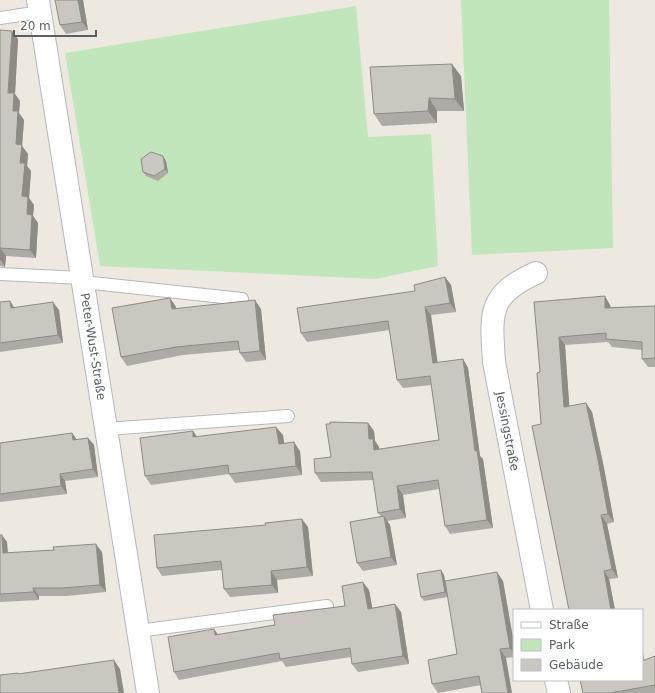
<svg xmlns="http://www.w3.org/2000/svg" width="655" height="693" viewBox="0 0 655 693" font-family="'DejaVu Sans',sans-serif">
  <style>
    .green { fill: #c1e6bc }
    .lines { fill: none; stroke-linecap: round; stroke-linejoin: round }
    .lane-casing { stroke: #b4b8bc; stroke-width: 14 }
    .street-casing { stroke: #b4b8bc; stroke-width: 24 }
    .lane { stroke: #fff; stroke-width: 12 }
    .street { stroke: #fff; stroke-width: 22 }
    .wall { fill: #aeaaa5 }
    .shaded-wall { fill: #8d8b86 }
    .building { fill: #cac6c0; stroke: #8d8b86 }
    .labels { text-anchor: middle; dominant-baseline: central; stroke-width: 3; stroke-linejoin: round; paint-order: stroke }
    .street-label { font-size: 12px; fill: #595f63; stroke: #fff }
  </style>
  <rect width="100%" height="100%" fill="#ede9e1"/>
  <path class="green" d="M461,0h148l4,248 -141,7z
    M356,6l12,131 63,-3 7,132 -63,13 -275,-13 -35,-213z"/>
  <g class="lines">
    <g class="lane-casing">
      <path id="lane" d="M0,18l40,-6
        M0,274l82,4
        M83,282l159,17
        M106,429l182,-13
        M138,631l189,-25"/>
    </g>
    <g class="street-casing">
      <g id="street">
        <path id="s1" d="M38,0l110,693"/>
        <path id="s2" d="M536,273c-49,22 -45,41 -42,89l48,248"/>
        <path d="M556,680l3,13"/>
      </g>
    </g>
    <use href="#lane" class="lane"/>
    <use href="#street" class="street"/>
  </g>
  <path class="wall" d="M83,0l5,30 -22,4 -6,-9z
    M0,30l18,9 -3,55 5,7 -1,12 5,7 -2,26 6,8 -1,12 4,5 -2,27 5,7 -1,11 5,7 -2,35 -30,-2 -1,11 -5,-1z
    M461,76l3,35h-27v12l-55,3 -8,-12z
    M166,161l2,12 -10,8 -12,-5 -3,-4z
    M445,277l6,8 5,27 -25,3 6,48 26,-4 5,9 12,88 3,3 10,69 -43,6 -5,-8 -6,-37 -36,6 3,23 -19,3 3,4 7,40 -34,6 -6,-8 24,-47 -3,-3 -4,-33 -53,2 -6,-9 16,-16 37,-34 6,8 1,10 4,6v2l60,-9 -8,-55 -28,3 -6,-8 -7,-50 -83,12 -6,-9 114,-42z
    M170,298l6,9v2h85l5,51 -20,2 -6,-9 -1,-3 -56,5 -56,11 -6,-9z
    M10,301l4,6 45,3 4,33 -63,9v-50z
    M534,302l76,3 1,2 44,-1v61h-7l-6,-8v-9l-30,-3 -4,-5 -43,3 4,61 17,-3 6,9 12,56 10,54 -7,2 11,54 -9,1 6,31h-46l-28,-186 -1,-52z
    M193,431l4,6 86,-2 1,8 16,8 2,24 -67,8 -6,-9 -78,11 -6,-9z
    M72,433l5,7 11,-2 6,7 4,32 -33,4 2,13 -67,8v-59z
    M308,527l5,49 -36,4 1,13 -48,4 -6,-8 -2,-19 -60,6 -5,-8z
    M0,535l7,7 1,11 94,-1 4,40 -39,4h-28v4l-39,2z
    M441,570l3,5 1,6h58l11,63v13l-8,1 -25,27 -43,8 -6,-9 25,-30 -9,-57 -24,4 -3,-4z
    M369,590l3,18 23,-4 6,8 8,52 -51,8 -6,-8 -1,-7 -65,10 -4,-6 -103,19 -5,-8 44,-37 57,-10 70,-19z
    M643,654l1,7 11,-5v37h-72z"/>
  <path class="shaded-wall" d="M78,0h5l5,30 -6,-8z
    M12,31l6,8 -3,55 5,7 -1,12 5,7 -2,26 6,8 -1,12 4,5 -2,27 5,7 -1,11 5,7 -2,35 -6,-8 -3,-36 -5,-18 -6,-52 -3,-33 -5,-18z
    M452,64l9,12 3,35 -9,-12z
    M429,98l8,13v12l-9,-12z
    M163,156l3,5 2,12 -3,-4z
    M0,248l6,8 -1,11 -5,-8z
    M445,277l6,8 5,27 -6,-9z
    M605,296l5,9 1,11 -6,-8z
    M170,298l6,9 2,11 -6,-9z
    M255,300l6,9 5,51 -6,-9z
    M10,301l5,8 -4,-1z
    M53,302l6,8 4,33 -5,-8z
    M425,307l6,8 8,57 -6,-9z
    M559,337l6,8 5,70 -6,-8z
    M463,359l5,9 12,88 3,3 10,69 -6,-8 -12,-69z
    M586,403l6,9 12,56 10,54 -6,-8z
    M368,423l6,8 1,10 4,6v11l-5,-8 -5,-11z
    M276,427l7,8 2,17 -6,-8z
    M193,431l6,9 -6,-3z
    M72,433l5,7h-4z
    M88,438l6,7 4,32 -5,-8z
    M294,442l6,9 2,24 -6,-9z
    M60,474l5,7 2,13 -6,-8z
    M397,486l6,9 3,23 -6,-9z
    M601,515l6,9 11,54 -6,-9z
    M384,516l6,9 7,40 -6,-8z
    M302,519l6,8 5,49 -6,-9z
    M2,535l5,7 1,19 -5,-8z
    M96,544l6,8 4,40 -6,-7z
    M441,570l3,5 4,22 -3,-5z
    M271,571l6,9 1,13 -6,-8z
    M604,571l5,8 6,31h-4z
    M497,572l6,9 11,63v10l-4,-6z
    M363,582l6,8 5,27 -6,-8z
    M33,588l6,8v4l-5,-8z
    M395,604l6,8 8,52 -6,-8z
    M214,629l6,8 -5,-2z
    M500,649l6,9 6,35h-4z
    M642,653l1,1 3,16 -4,-5z
    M114,660l6,9 4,24h-5z"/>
  <path class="building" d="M55,0h23l4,22 -22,3z
    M0,30l12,1 -4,62h6l-1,18h5l-2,33 6,1 -2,18h5l-3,33 6,1 -1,17 5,1 -2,35 -30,-2z
    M452,64l3,35 -26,-1 -1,13 -54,3 -4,-47z
    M151,152l12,4 2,13 -11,7 -11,-4 -2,-13z
    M445,277l5,26 -25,4 8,56 30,-4 12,92 2,-1 10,70 -42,6 -7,-46 -41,6 3,23 -22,4 -6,-41 -57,1 -1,-14 17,-2 -5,-33h4v-2l38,1 1,16h4l1,11 65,-10 -9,-64 -33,4 -9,-59 -87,12 -4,-25 118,-17 -1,-6z
    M605,296v12l50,-2v52l-13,1v-17l-36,-3v-6l-47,4 5,70 22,-4 12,57 10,54 -7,1 11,54 -8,2 7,39h-42l-37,-184 9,-2 -4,-51 3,-1 -6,-70z
    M170,298l2,11 83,-9 5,51 -20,2 -2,-12 -62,6 -55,10 -9,-49z
    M10,301l1,7 42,-6 5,33 -58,8v-41z
    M276,427l3,17 15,-2 2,24 -67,8 -1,-9 -83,11 -5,-38 53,-7v6z
    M72,433l1,7 15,-2 5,31 -33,5 1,12 -61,8v-51z
    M384,516l7,41 -34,6 -7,-41z
    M302,519l5,48 -36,4 1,14 -48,4 -3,-28 -64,7 -3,-33 112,-10 -1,-2z
    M0,535h2l1,18 51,-3 -1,-3 43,-3 4,41 -38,3h-29l1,4 -34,2z
    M441,570l4,22 -24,5 -4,-23z
    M497,572l13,76 -10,1 8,44h-26l-3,-17 -47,8 -4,-24 29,-6 -12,-73z
    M363,582l5,27 27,-5 8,52 -51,8 -2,-16 -70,11 -1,-6 -105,19 -6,-35 46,-8 1,6 60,-10 -2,-10 72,-9 -3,-20z
    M655,656v29l-45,8h-27l-3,-13h62v-19z
    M114,660l5,33h-119v-18l18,-2v1z"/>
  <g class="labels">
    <g class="street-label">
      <text stroke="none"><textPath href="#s1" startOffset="351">Peter-Wust-Straße</textPath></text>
      <text stroke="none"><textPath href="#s2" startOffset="180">Jessingstraße</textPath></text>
    </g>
  </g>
  <rect x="513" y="609" width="130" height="72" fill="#ffffff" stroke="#bdbfc1"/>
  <rect x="521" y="622" width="20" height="6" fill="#ffffff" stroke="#bdbfc1"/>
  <text x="549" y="629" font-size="12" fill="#595f63">Straße</text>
  <rect x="521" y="639" width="20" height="12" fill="#c1e6bc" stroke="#bdbfc1"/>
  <text x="549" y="649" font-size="12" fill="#595f63">Park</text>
  <rect x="521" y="659" width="20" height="12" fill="#cac6c0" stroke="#bdbfc1"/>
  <text x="549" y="669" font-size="12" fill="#595f63">Gebäude</text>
  <path d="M14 30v6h82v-6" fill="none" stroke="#595f63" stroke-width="2"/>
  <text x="20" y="30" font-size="12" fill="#595f63" stroke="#ffffff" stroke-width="3" paint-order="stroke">20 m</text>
</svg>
